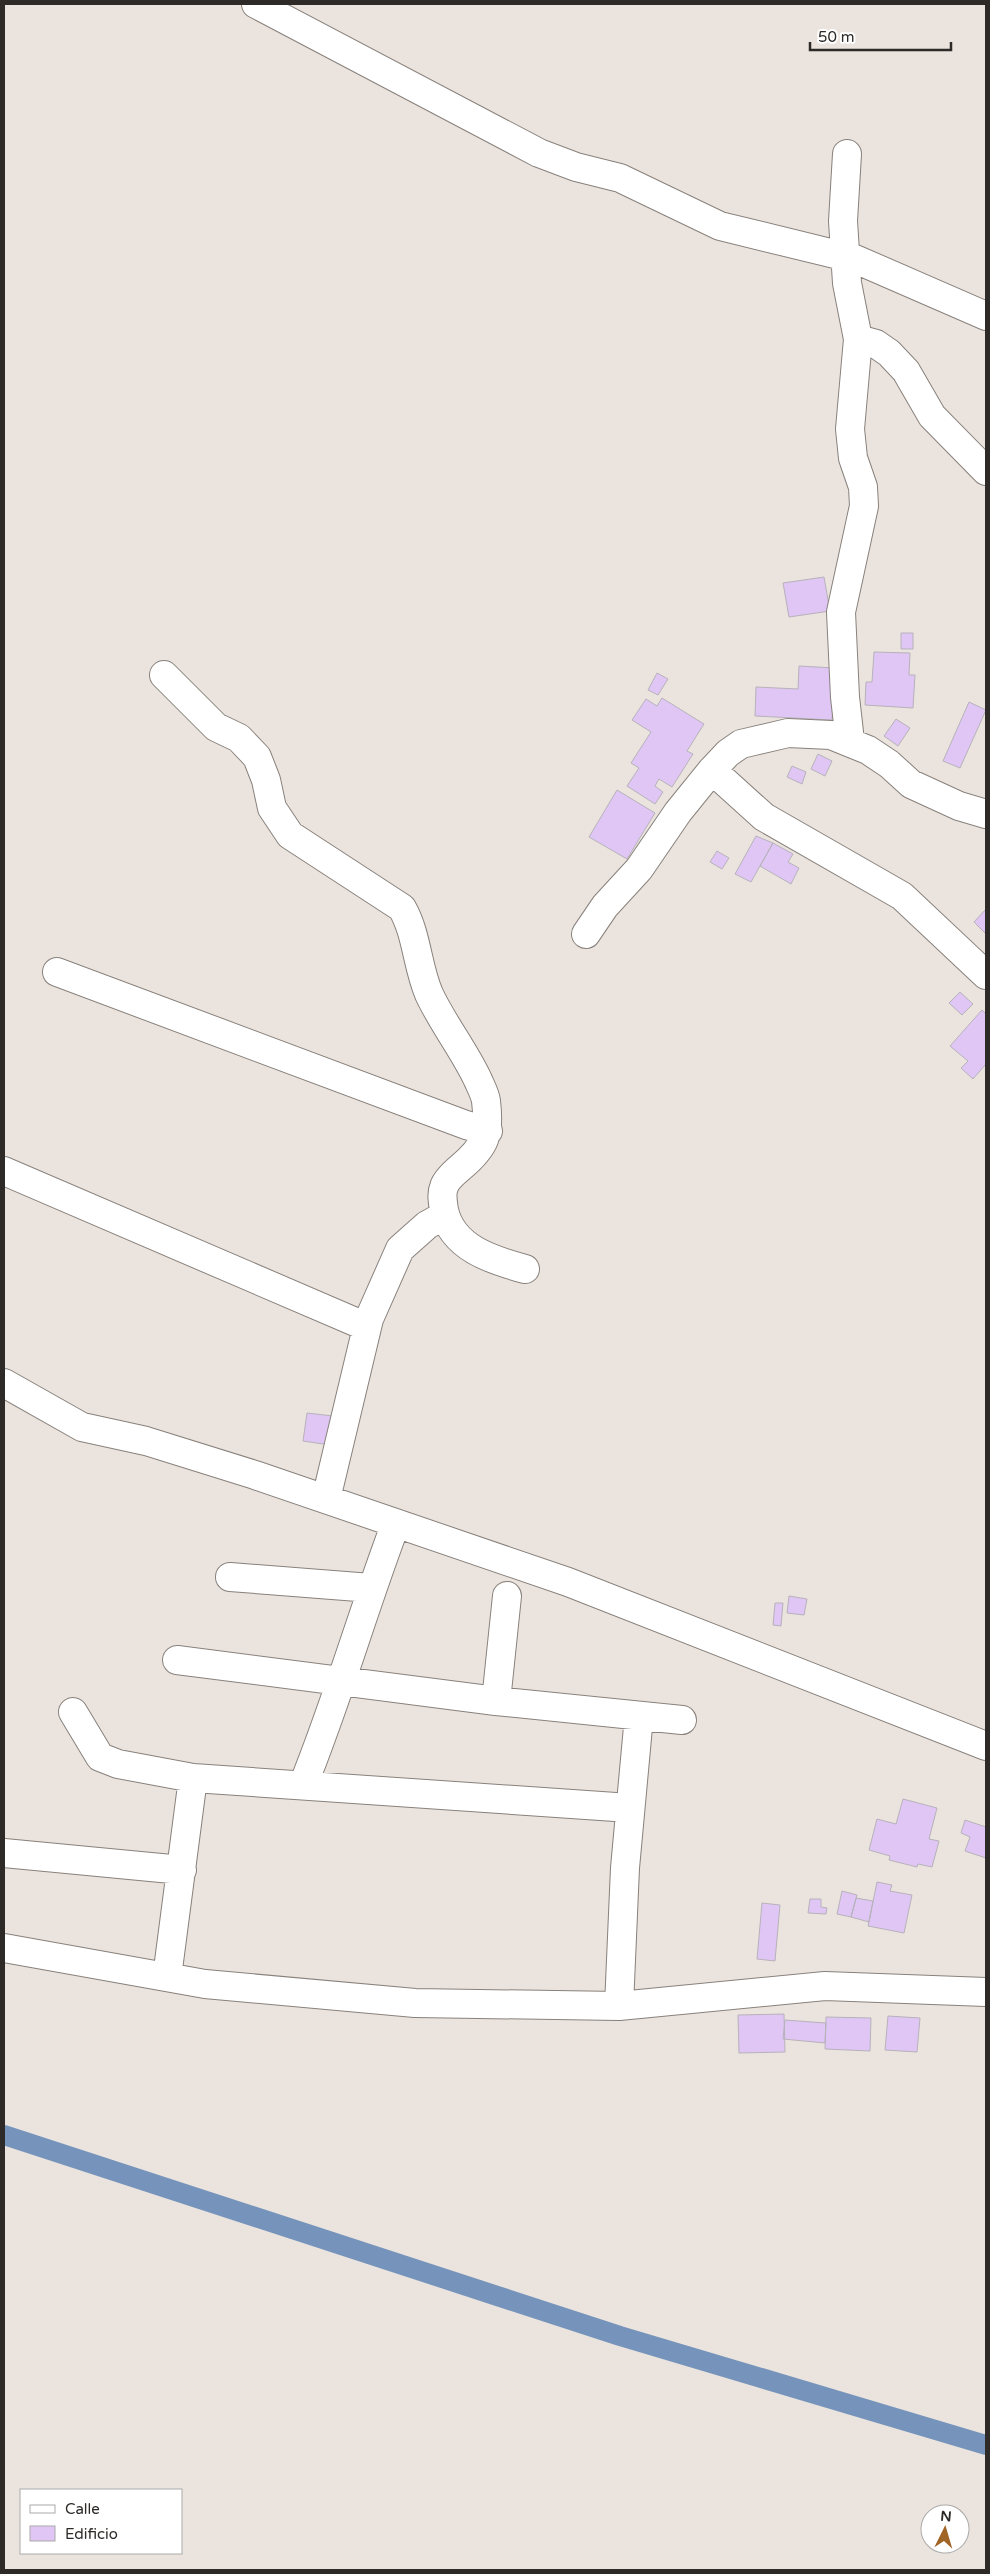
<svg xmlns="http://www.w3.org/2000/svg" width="990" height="2574" viewBox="0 0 990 2574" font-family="'Varela Round',sans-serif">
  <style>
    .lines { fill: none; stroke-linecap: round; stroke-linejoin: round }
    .canal { stroke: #7694bb; stroke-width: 20 }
    .building { fill: #e0c6f4; stroke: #b6b2ba }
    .minor-casing { stroke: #88817c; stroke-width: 30 }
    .minor { stroke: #fff; stroke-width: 28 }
  </style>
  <rect width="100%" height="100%" fill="#ebe4de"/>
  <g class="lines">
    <path class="canal" d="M4,2135l616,201 366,109"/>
  </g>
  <path class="building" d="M824,577l6,34 -41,6 -6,-34z
    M901,633h12v16h-12z
    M874,652l36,1 -1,22h6l-2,33 -48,-3 1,-23h6z
    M799,666l36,2 -3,52 -77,-4 1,-29 42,2z
    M657,673l11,6 -10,16 -10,-5z
    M662,698l42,26 -17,27 6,3 -21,33 -13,-8 -4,7 8,6 -8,12 -28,-18 12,-18 -8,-5 20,-31 -19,-12 14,-21 11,7z
    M969,702l17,8 -26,58 -17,-7z
    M896,719l14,9 -12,18 -14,-10z
    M818,754l14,7 -7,15 -14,-7z
    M792,766l14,6 -4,12 -15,-7z
    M617,790l38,23 -28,46 -38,-22z
    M756,836l17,7 -22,39 -16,-8z
    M773,843l20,11 -5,8 11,6 -8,16 -31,-18z
    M717,851l12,7 -7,11 -12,-7z
    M986,909v25l-12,-12z
    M960,992l13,12 -11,11 -13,-12z
    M982,1010l4,4v50l-13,15 -12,-11 7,-7 -18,-15z
    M307,1413l26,3 -3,29 -27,-4z
    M789,1596l18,3 -3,16 -17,-2z
    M775,1603h8l-2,23 -8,-1z
    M903,1799l34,9 -8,31 10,2 -7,26 -14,-3 -1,3 -28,-7 1,-4 -21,-6 8,-31 19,5z
    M965,1820l21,7v31l-21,-7 5,-14 -9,-4z
    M877,1882l15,3 -2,6 22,4 -8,38 -36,-7z
    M842,1891l15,4 -6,22 -14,-3z
    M856,1898l17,3 -4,21 -18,-5z
    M810,1899h11v8l6,1 -1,6 -18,-1z
    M762,1903l18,2 -5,56 -18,-2z
    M784,2014l1,38 -46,1 -1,-38z
    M888,2016l32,2 -3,34 -32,-2z
    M826,2017l45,1 -1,33 -45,-2z
    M785,2020l41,3 -1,20 -42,-4z"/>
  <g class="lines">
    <g class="minor-casing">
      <path id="minor" d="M256,4l283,149 37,14 44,11 100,48 135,33 131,57
        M847,154l-4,67 4,62 11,56 -8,90 3,29 10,29 1,19 -23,106 4,85 5,44
        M858,339l18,5 13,9 17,18 26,45 54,55
        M164,675l52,52 23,11 18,19 9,23 6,28 18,27 112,73c15,26 15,58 27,86 14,30 35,56 49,86 3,7 7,14 8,21 4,33 0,45 -25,66 -6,5 -15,13 -17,20 -3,7 -1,16 0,23 8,38 48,50 81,59
        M712,770l52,47 138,79 84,79
        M586,934l19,-28 34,-37 39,-57 34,-42 16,-17 13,-9 47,-11 43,2 37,15 21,14 22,20 48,22 27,8
        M57,972l409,153 22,6
        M4,1171l363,156
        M4,1383l78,44 64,14 109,34 313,107 418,164
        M326,1499l43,-180 31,-70 27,-24 18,-10
        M230,1577l141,11
        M177,1660l319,41 186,19
        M496,1701l11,-105
        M73,1712l27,45 18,7 75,14 437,30
        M303,1785c35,-86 60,-175 93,-262
        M4,1853l178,17
        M4,1948l201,36 210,19 204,3 206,-20 161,6
        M167,1977l26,-199
        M619,2006l6,-138 14,-152"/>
    </g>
    <use href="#minor" class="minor"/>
  </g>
  <rect width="990" height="2574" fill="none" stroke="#2d2a28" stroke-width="10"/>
  <rect x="20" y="2489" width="162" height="65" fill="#ffffff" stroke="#abaaa9"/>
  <rect x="30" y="2505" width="25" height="8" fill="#ffffff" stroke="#abaaa9"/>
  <text x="65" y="2514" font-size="15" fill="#2d2a28">Calle</text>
  <rect x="30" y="2526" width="25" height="15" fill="#e0c6f4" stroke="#abaaa9"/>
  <text x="65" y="2539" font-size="15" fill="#2d2a28">Edificio</text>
  <g transform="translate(945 2529) rotate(5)"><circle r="24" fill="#ffffff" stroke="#abaaa9"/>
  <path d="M0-4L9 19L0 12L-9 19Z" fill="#a06427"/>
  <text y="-8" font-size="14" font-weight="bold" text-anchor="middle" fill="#2d2a28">N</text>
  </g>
  <path d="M810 42v8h141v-8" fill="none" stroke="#2d2a28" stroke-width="2.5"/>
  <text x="818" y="42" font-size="15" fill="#2d2a28" stroke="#ffffff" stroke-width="4" paint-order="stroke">50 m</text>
</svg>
